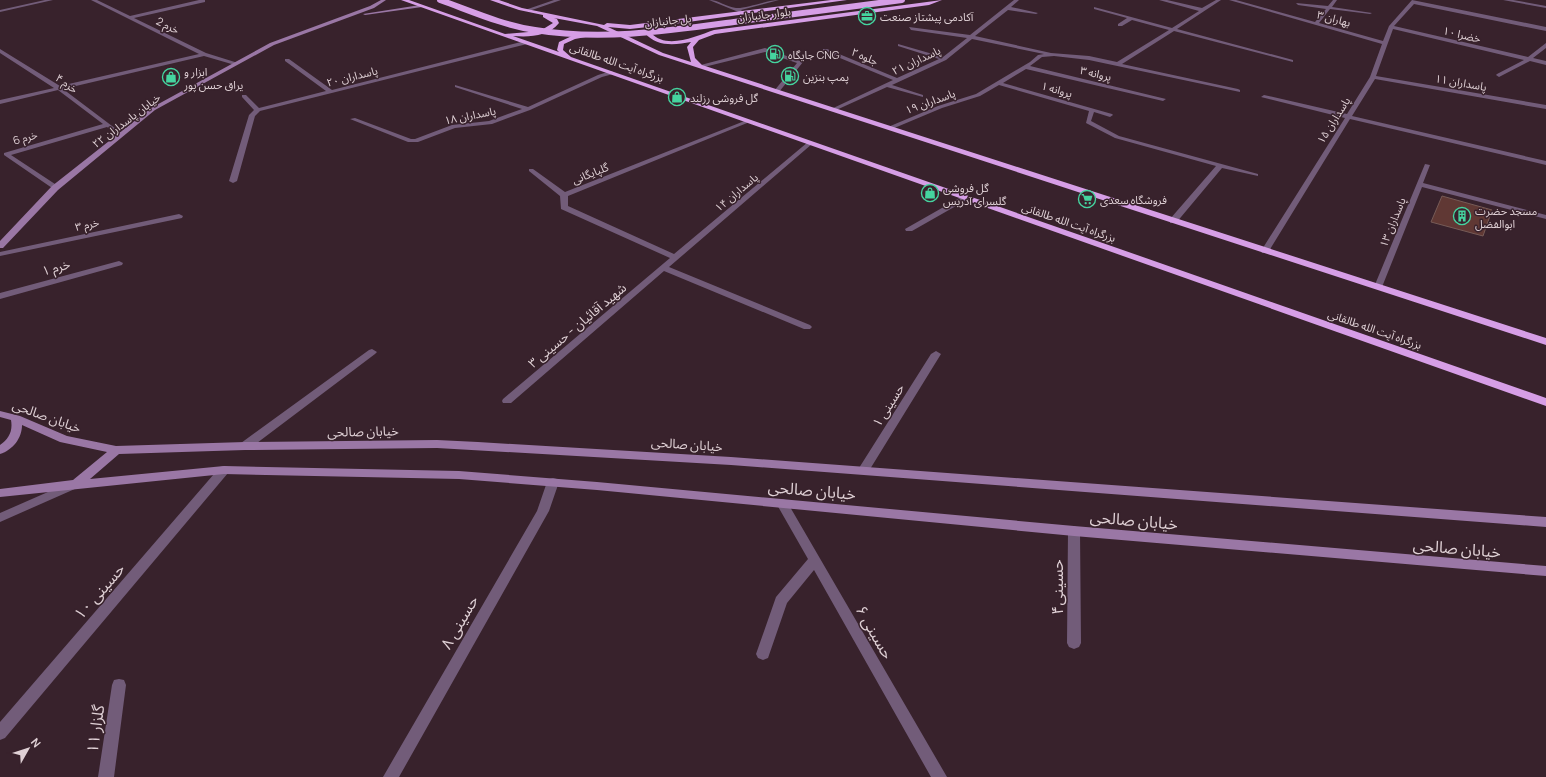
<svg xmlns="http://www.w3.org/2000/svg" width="1546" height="777" viewBox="0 0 1546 777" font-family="Manrope,'Noto Sans Arabic',sans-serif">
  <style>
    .building { fill: #603834; stroke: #765b57 }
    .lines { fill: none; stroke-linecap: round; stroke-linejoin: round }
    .lane { fill: #725c79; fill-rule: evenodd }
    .street { fill: #725c79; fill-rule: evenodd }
    .secondary { fill: #9a77a5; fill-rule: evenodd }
    .highway { fill: #d69ee6; fill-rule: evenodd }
    .highway-bridge { stroke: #d69ee6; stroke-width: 6 }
    .labels { text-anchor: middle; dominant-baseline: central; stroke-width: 3; stroke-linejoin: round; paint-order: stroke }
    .far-street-label { font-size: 11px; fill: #dfd0d5; stroke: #38222c }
    .far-poi-label { font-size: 11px; fill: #dfd0d5; stroke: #38222c; text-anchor: start }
    .street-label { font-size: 13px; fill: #dfd0d5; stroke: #38222c }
    .near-street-label { font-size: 16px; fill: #dfd0d5; stroke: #38222c }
  </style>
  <rect width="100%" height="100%" fill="#38222c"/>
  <path class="building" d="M1442,196l50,14 -9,26 -52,-14z"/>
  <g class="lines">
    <path class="lane" d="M45,0h8l-53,12v-2z
      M765,48l38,14 -24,30 -5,-1 23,-28 -32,-11 -65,16 -3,-2z"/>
    <path class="street" d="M91,0h6l33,16 69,-16h6v2l-71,16 72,35 32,10 -3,2 -31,-9 -141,33 61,46 -5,1 -12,-9 -96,28 47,31v4h-3l-51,-35v-2l99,-29 -45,-34 -58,14v-4l54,-12 -54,-35v-4l60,37 139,-32z
      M554,0h7l-32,11 -4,-1z
      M709,0c10,0 17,7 27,8 9,1 31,-8 43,-8l-38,10 2,2 -2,1z
      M1014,0h5l-8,7 27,6 -2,1 -28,-4 -33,26 76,17 38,3 28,6 52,-32 -37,-10 -10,6h-4v-2l9,-6 -33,-9v-2l78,21 27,-17 -40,-11h8l35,8 14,-8h5l-44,29 116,31v2l-119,-31 -52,33 116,25 2,1v2l-151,-32 -35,-4 -12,1 -12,9 136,33 -3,2 -137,-32 -23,14 109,31 1,1 -3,2 -16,-5 -3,9 28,15 139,38v2l-36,-8 -46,55h-6v-4l46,-53 -101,-28 -29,-15 3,-12 -90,-26 -19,11 -38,12 -50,21h-4v-2l50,-21 38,-12 54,-32 8,-7 6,-1 -72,-15 -26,21 -54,25 31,10v2l-36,-10 -53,24 -5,-1 64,-30 -70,-29v-2h4l70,29 42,-19 -41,-13v-2l45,13 24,-19 -56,-8 -2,-3 61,8z
      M1229,0h7l79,22 11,-13 -28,-4 -2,-2 32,3 5,-6h4l-5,7 40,6 -2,1 -40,-5 -11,14 64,18 6,-15 23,-26 134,27v4l-132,-27 -20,22 134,31 18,-14v5l-13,10 13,3v4l-16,-4 -31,16 -3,-2 1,-1 27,-14 -131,-31 -17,47 170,29v4l-171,-30 -23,37 194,45v4l-196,-46 -81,132 -4,2h-3l-1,-2 84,-133 -84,-21 3,-2 83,19 23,-37 12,-33z
      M1503,0h10l33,6v2z
      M525,41l2,1v2l-267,67 -5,5 -18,65 -4,2 -4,-2 20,-66 5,-5 -12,-13v-2h4l13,13 67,-17 -41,-30v-2h4l43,31z
      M611,71l2,1v2l-11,3 -72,33 -38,14 -37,4 -37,14h-10l-58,-23 5,-1 56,21h4l37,-14 37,-4 33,-12 -67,-22v-2l73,22 70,-32z
      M747,120l5,1 -184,75v10l106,48 134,-112h4v2l-143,123 141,58 2,2 -2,2h-6l-140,-58 -153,132h-8l-1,-2 1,-2 167,-141 -109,-49 -1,-13 -31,-25v-2h4l32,23z
      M1425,164l5,1 -7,18 123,32v4l-124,-32 -40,100 -1,2h-6l-1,-2z
      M963,196h6l1,2 -58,33h-6l-1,-2z
      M179,214l4,2 -1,2 -182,38v-4z
      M119,261l4,2 -1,2 -122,34v-6z
      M372,349l5,3 -2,2 -126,95h-8l-1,-3 1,-3 128,-93z
      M936,351l5,3 -74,120h-8l-2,-3 2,-3 72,-114z
      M224,466l4,1 2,3 -2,3 -223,265 -5,2v-18l220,-255z
      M553,478l4,1 2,3 -10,29 -150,266h-16l154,-266 10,-29 2,-3z
      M73,481l4,1 2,3 -2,3 -77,34v-9z
      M782,499l4,1 161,277h-16l-117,-207 -27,33 -19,55 -5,2 -5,-2 -2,-4 20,-57 32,-38 -32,-56 2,-3z
      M1074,526l4,2 2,3 1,112 -2,4 -5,2 -5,-2 -2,-4 1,-112 2,-3z
      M119,679l5,1 2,5 -12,92h-16l14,-92 2,-5z"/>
    <path class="secondary" d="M381,0h5l-12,8 -100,37 -119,65 -97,80 -55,58h-3v-7l52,-55 99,-78 119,-65 100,-37z
      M420,5l2,2 -57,8 -2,-1z
      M0,411l20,5 47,20 49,10 129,-4 192,-2 41,2 253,15 815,60v10l-815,-62 -294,-17 -192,2 -126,4 -29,25 134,-13 235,5 138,11 477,44 472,40v10l-472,-40 -477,-46 -138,-11 -235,-5 -224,23v-8l73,-9 34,-28 -47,-10 -38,-17c0,13 -9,25 -22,29v-9c9,-6 13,-14 11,-25l-11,-3z"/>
    <path class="highway" d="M401,0h8l96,34 35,-3 13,-8 -10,-6v-2l-24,-5 -29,-10h9l23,8 82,17 3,-2 23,2 201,-25h16l-188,26 -6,3 -2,4c16,17 45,3 63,-3l228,-30 -13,5 -214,29 -16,6 -6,7 2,11 7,7 844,273v7l-887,-290 -62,-29 -43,-8 3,1 2,4c-11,14 -30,14 -46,13l46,16 -2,-2 2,-8 15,-7 17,-1v2l-16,3 -11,5 -1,6 8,7 975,341v8zM608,27l22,2 18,-2 -3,6c11,14 30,12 46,9l-4,5 4,15 -28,-9z"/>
    <path class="highway-bridge" d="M440,0c31,11 62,25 95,30 66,11 133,1 199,-8 56,-7 112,-15 168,-22"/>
  </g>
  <defs>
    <g id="office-ring" transform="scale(0.9)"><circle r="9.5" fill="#38222c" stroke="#45d49f" stroke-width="1.5"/><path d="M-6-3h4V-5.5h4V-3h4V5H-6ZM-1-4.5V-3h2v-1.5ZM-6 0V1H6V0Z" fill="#45d49f"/></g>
    <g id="fuel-ring" transform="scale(0.9)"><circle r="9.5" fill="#38222c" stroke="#45d49f" stroke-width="1.5"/><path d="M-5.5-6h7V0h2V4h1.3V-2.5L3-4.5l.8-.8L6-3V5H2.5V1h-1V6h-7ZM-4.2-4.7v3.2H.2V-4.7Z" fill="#45d49f"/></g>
    <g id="shop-ring" transform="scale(0.9)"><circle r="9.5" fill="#38222c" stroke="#45d49f" stroke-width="1.5"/><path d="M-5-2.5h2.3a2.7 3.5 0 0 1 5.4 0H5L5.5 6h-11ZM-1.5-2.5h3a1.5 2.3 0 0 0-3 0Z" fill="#45d49f"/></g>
    <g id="supermarket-ring" transform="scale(0.9)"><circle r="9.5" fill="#38222c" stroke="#45d49f" stroke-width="1.5"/><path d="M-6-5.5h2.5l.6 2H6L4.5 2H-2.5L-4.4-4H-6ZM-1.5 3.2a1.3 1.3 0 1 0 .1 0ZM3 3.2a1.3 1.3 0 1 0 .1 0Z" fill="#45d49f"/></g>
    <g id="building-ring" transform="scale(0.9)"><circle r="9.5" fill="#38222c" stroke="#45d49f" stroke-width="1.5"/><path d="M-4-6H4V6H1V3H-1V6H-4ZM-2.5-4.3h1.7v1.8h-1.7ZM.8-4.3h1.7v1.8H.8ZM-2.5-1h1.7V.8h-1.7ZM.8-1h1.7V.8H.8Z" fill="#45d49f"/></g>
  </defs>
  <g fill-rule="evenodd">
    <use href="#office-ring" x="867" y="16"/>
    <use href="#fuel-ring" x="775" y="54"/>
    <use href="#fuel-ring" x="790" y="76"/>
    <use href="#shop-ring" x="171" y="77"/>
    <use href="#shop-ring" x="677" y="97"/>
    <use href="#shop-ring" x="930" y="193"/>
    <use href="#supermarket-ring" x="1087" y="199"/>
    <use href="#building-ring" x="1462" y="216"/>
  </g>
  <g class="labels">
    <g class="far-street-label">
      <text transform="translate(764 14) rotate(-7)">بلوار جانبازان</text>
      <text transform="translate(1334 18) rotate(15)">بهاران ۳</text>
      <text transform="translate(668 20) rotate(-6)">پل جانبازان</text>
      <text transform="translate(168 25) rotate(26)">خرم 2</text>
      <text transform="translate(1462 34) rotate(13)">خضرا ۱۰</text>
      <text transform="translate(865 56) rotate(23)">جلوه ۲</text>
      <text transform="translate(916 60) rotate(-25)">پاسداران ۲۱</text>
      <text transform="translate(617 62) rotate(19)">بزرگراه آیت الله طالقانی</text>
      <text transform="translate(1096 73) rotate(13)">پروانه ۳</text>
      <text transform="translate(352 76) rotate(-14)">پاسداران ۲۰</text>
      <text transform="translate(1461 82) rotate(10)">پاسداران ١١</text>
      <text transform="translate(67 83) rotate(35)">خرم ۴</text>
      <text transform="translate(1057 89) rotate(16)">پروانه ۱</text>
      <text transform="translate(930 101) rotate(-20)">پاسداران ۱۹</text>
      <text transform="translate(470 115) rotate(-11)">پاسداران ۱۸</text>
      <text transform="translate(126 120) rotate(-37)">خیابان پاسداران ۲۲</text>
      <text transform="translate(1333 120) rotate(-58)">پاسداران ۱۵</text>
      <text transform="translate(25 137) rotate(-16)">خرم 6</text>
      <text transform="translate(590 173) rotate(-22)">گلپایگانی</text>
      <text transform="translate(736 192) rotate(-40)">پاسداران ۱۴</text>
      <text transform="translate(1069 222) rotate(19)">بزرگراه آیت الله طالقانی</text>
      <text transform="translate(1392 222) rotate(-68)">پاسداران ۱۳</text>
      <text transform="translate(87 224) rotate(-12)">خرم ۳</text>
      <text transform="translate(1375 329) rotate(19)">بزرگراه آیت الله طالقانی</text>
    </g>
    <g class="far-poi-label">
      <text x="880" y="16">آکادمی پیشتاز صنعت</text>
      <text x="788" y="54">جایگاه CNG</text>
      <text x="184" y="71">ابزار و<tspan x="184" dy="13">یراق حسن پور</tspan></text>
      <text x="803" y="76">پمپ بنزین</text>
      <text x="690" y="97">گل فروشی رزلند</text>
      <text x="943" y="187">گل فروشی<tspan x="943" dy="13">گلسرای آدریس</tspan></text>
      <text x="1100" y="199">فروشگاه سعدی</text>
      <text x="1475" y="210">مسجد حضرت<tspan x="1475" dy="13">ابوالفضل</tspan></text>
    </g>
    <g class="street-label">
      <text transform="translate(56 267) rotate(-16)">خرم ۱</text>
      <text transform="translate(577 325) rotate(-40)">شهید آقائیان - حسینی ۳</text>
      <text transform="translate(888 405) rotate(-58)">حسینی ۱</text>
      <text transform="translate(47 416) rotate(20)">خيابان صالحی</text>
      <text transform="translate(363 431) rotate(-1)">خيابان صالحی</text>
      <text transform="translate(687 444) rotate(4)">خيابان صالحی</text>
    </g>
    <g class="near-street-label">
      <text transform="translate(812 490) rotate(5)">خیابان صالحی</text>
      <text transform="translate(1134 520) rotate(5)">خیابان صالحی</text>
      <text transform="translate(1457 548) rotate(5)">خیابان صالحی</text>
      <text transform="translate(1057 587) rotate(-90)">حسینی۴</text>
      <text transform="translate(99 591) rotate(-49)">حسینی ۱۰</text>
      <text transform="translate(459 622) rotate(-60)">حسینی ۸</text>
      <text transform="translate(875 632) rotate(60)">حسینی ۶</text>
      <text transform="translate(95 729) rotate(-82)">گلزار ١١</text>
    </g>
  </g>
  <g transform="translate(28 749) rotate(51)" stroke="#38222c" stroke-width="3" paint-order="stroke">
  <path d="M0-3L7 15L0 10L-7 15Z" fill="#dfd0d5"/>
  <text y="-6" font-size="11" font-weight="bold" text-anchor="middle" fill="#dfd0d5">N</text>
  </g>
</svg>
